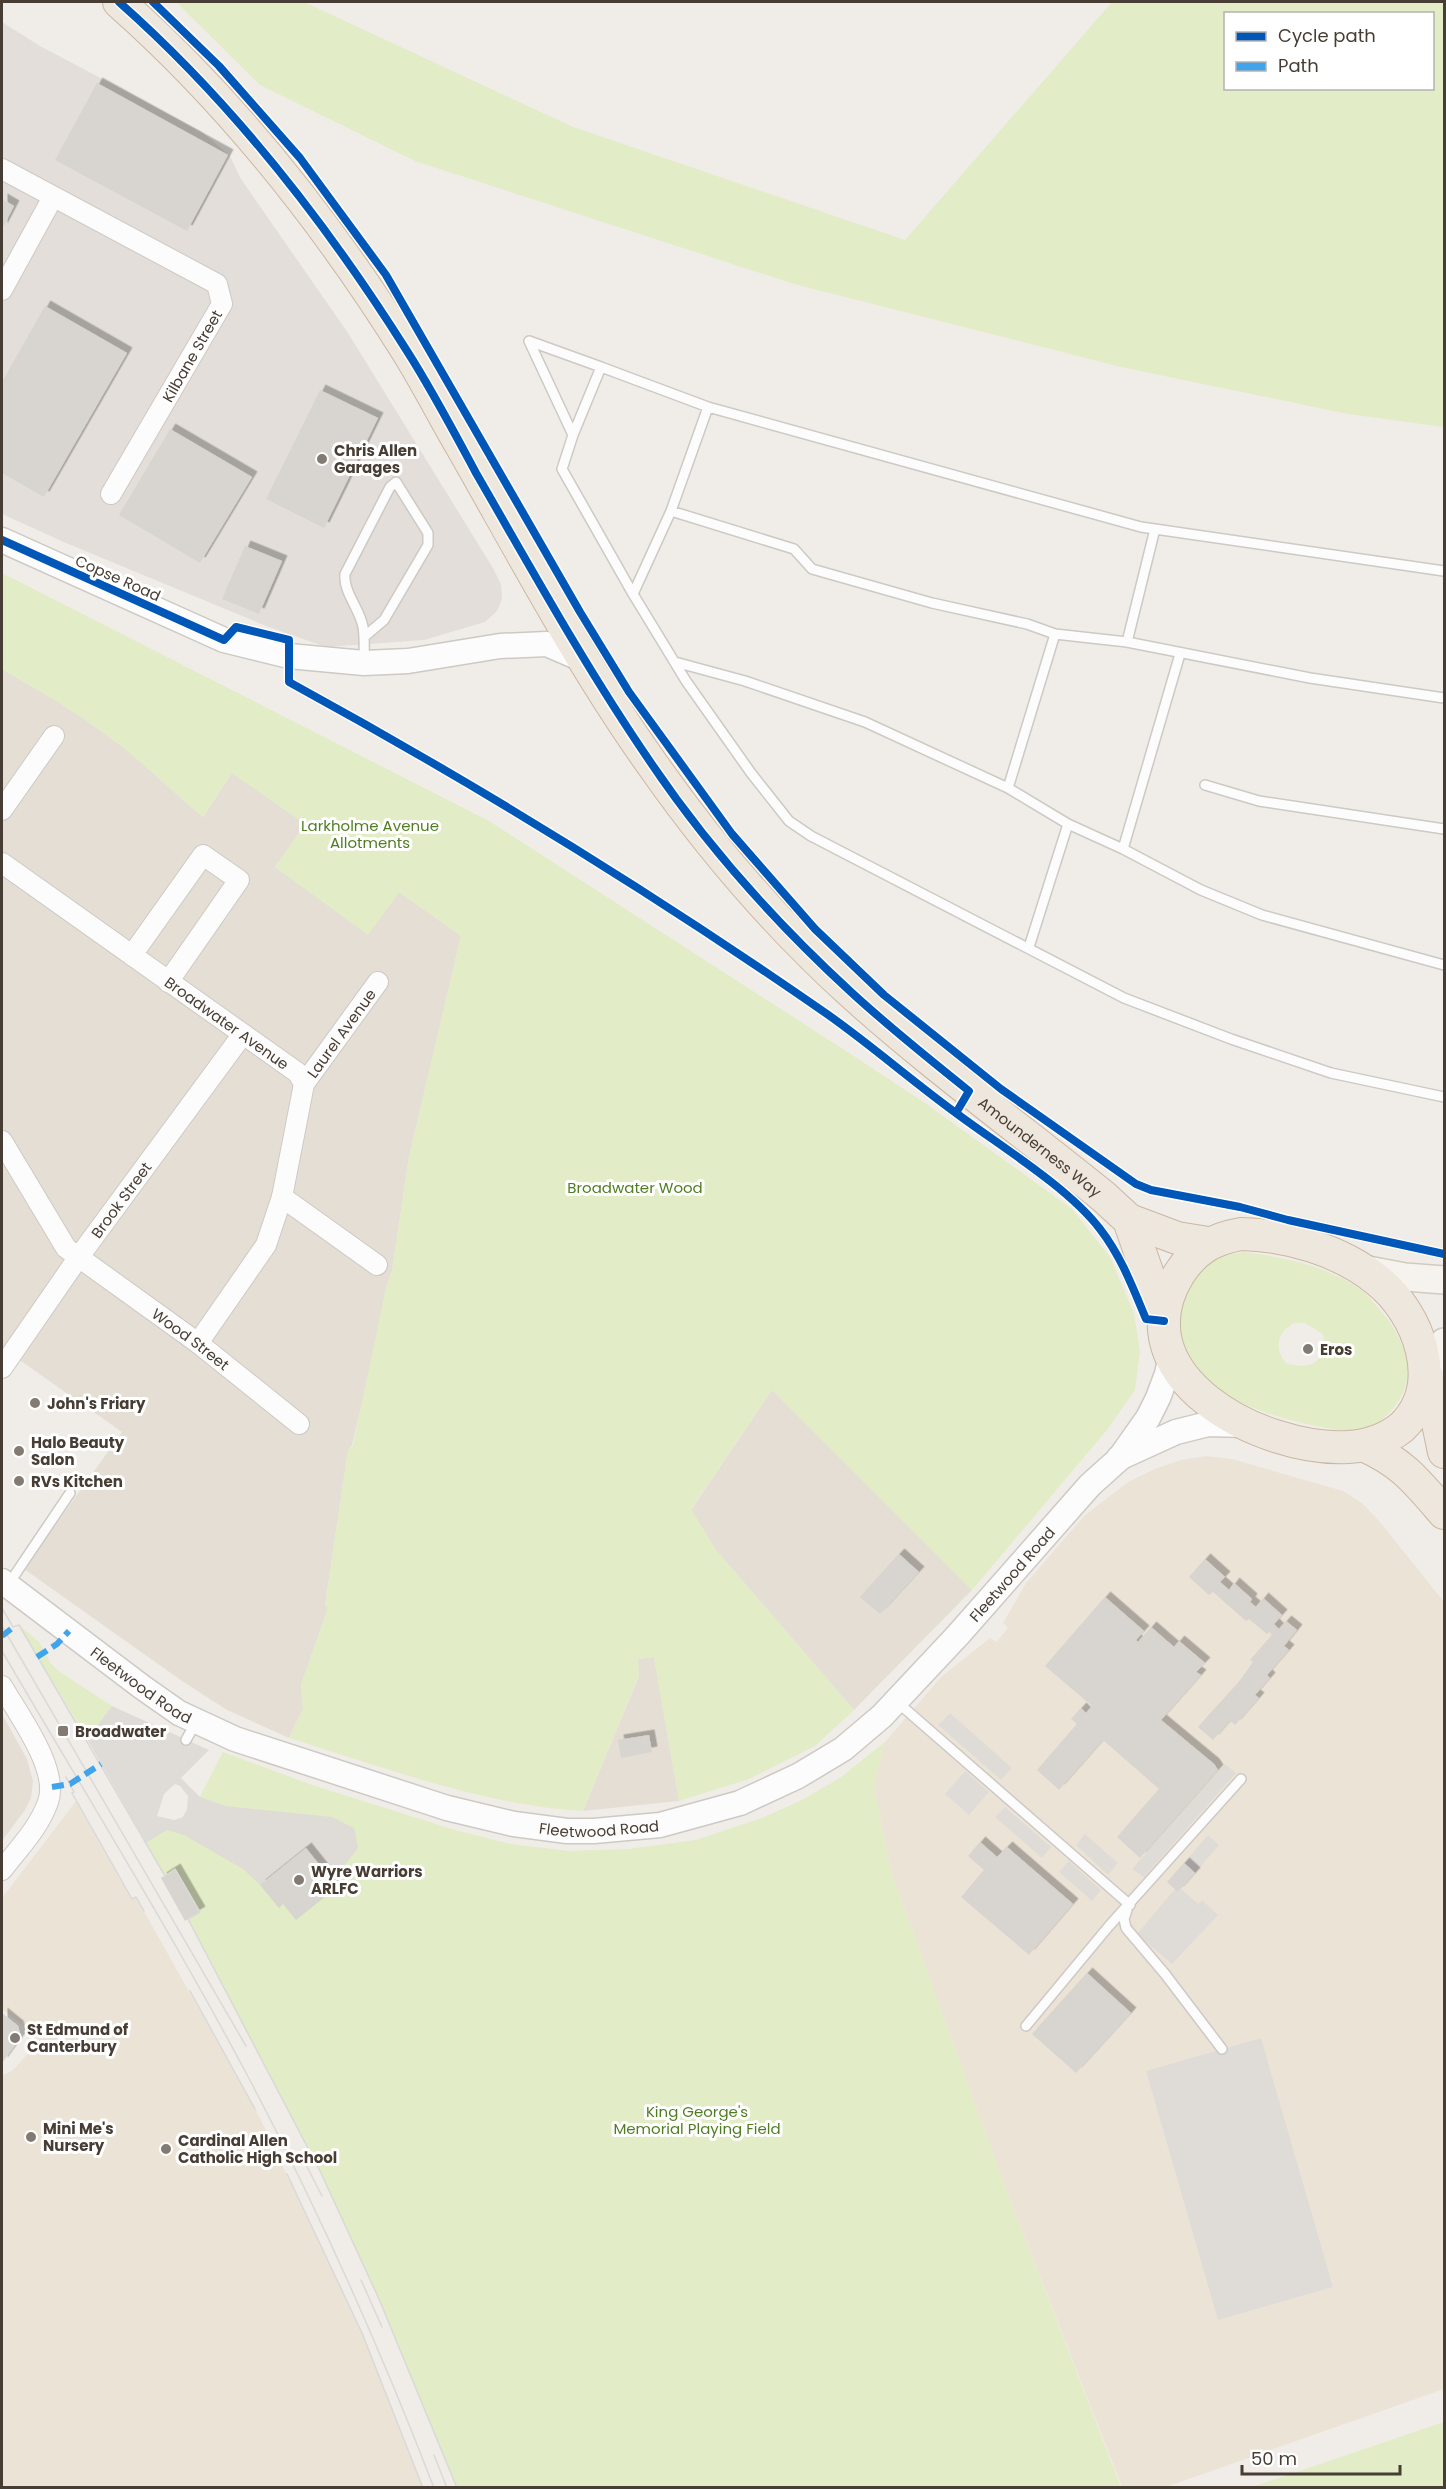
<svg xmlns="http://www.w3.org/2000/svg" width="1446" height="2489" viewBox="0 0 1446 2489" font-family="Poppins,sans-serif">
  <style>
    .residential { fill: #e5ded5 }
    .industrial { fill: #e3ded9 }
    .education { fill: #ece3d7 }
    .green { fill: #e2ecc6; fill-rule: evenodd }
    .parking { fill: #dfdcd8; fill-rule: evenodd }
    .building { fill: #d8d4cf; filter: url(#shadow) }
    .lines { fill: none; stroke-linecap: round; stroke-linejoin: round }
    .service-casing { stroke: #cdc9c4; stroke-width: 12 }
    .minor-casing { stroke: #cdc9c4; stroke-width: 22 }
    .tertiary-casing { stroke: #cdc9c4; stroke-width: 27 }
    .secondary-casing { stroke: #d2cac0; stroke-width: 30 }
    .trunk-casing { stroke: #cab6a2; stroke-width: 34 }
    .service { stroke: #fdfcfc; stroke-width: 9 }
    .minor { stroke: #fdfcfc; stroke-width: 20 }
    .tertiary { stroke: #fdfcfc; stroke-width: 24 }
    .secondary { stroke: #f6f3ee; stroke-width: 27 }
    .trunk { stroke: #eee7de; stroke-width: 32 }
    .tram { stroke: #d9d9d8; stroke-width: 1.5 }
    .quiet { stroke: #3fa4eb; stroke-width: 6; stroke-dasharray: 12 6; stroke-linecap: butt }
    .cycleway-casing { stroke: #fff; stroke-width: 11 }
    .cycleway { stroke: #0057b8; stroke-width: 8 }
    .poi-dot { fill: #827b73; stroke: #fff; stroke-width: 2 }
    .labels { text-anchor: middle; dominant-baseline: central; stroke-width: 6; stroke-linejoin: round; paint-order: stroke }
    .street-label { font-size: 15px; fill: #473d34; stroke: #fff }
    .poi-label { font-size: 15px; font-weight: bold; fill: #473d34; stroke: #fff; text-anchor: start }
    .park-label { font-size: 15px; fill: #517e22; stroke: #fff }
  </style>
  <defs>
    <filter id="shadow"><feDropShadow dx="5.5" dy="-5.5" stdDeviation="0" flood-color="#0004"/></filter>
  </defs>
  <rect width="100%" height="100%" fill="#f0ede8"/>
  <path class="residential" d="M2,669l55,32 30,20 41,30 75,66 29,-44 74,51 -31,43 93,67 31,-42 62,44 -52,221 -17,114 -6,17 -12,65 -22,92 -4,5 -23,155 3,3 -27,77 2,24 -14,29 -62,-28 -45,-29 -158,-112 98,-137 -111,-78 -9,14z
    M772,1390l200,200 -118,120 -138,-160 -25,-40z
    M654,1657l25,144 -96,10 56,-135 -1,-17z
    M2,1714l25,45 6,22 -2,17 -6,12 -23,31z"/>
  <path class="industrial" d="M2,22l38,24 161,85 29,25 11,23 107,154 145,235 8,16 1,15 -5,12 -12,11 -61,18 -98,7 -60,-21 -200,-83 -64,-29z"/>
  <path class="education" d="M1206,1456l26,3 111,32 19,12 18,19 64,80v787l-278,98h-44l-119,-306 -112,-310 -17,-84 11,-45 56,-65 49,-39 6,4 12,-14 -5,-5 23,-40 58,-67 44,-34 29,-14 24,-8z
    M76,1801l56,98 4,-2 123,219 103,217 61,154h-421v-411l11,-6 19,-21 -9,-23 -21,-17v-111z"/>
  <path class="green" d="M176,2h128l269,125 332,113 207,-238h332v425l-96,-13 -227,-47 -327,-83 -379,-123 -155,-76zM1226,14h206v74h-206z
    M2,573l487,248 357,230 79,52 147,106 38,48 24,56 6,38 -5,39 -28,40 -135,160 -200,-200 -81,119 25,41 138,160 -39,36 -66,33 -70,22 -25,-144 -16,2 1,16 -56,136c-100,-6 -198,-43 -294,-73l14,-29 -2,-24 27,-77 -3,-2 23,-156 5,-5 33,-157 6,-17 17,-114 52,-221 -62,-44 -31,43 -93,-68 30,-43 -73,-51 -29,44c-27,-21 -50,-46 -77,-67 -39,-31 -81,-57 -124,-81z
    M1244,1252c39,5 83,14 116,37 7,5 13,13 19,20 12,13 24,32 28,51 6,27 -15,60 -41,68 -14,5 -32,1 -45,-1 -54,-10 -148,-39 -142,-110 1,-9 6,-18 9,-26 11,-27 28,-35 56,-39zM1294,1323h11l18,11c6,27 -13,37 -37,29 -12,-14 -9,-31 8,-40z
    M19,1625l20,17 11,20 7,8 55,36 -25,33z
    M885,1742l-11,45 17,84 112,310 118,306h-664l-78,-188 -58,-126 -133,-254 12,-7 -25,-42 -10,6 -19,-33 21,-13 27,-22 29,-56 89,33 143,45 55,14 59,7 59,-2 68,-9 66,-22 40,-18 38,-22z
    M1444,2422v65h-192z"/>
  <path class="parking" d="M112,1706l97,44 -28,28 19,19 25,9 107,11 22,11 4,20 -14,18 -7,6 -10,3 -21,-27 -46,37 -17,-16 -59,-34 -17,-5 -21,13 -59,-104zM175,1784l5,2 8,10 -1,13 -4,8 -9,3 -17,-4 7,-22z
    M950,1713l62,55 -11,12 -63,-55z
    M1225,1764l11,9 -92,104 -12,-8z
    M965,1771l24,21 -20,23 -24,-21z
    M1005,1807l46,40 -9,11 -47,-41z
    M1085,1834l33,29 -10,12 -32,-30z
    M1208,1835l11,10 -24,28 -11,-10z
    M1069,1861l32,29 -9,11 -33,-29z
    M1175,1889l3,3 3,-3 17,15 4,-4 16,15 -46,49 -35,-30z
    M1261,2038l72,249 -115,33 -72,-249z"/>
  <path class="building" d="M97,83l131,72 -41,76 -132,-71z
    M2,199l12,7 -12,23z
    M45,306l82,47 -83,144 -42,-24v-91z
    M320,390l58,28 -54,110 -58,-29z
    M170,429l82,48 -52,86 -81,-48z
    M245,546l37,15 -23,53 -37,-15z
    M899,1554l20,18 -39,42 -20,-17z
    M1205,1559l20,18 -5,5 9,8 5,-7 18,16 -2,3 6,5 7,-9 19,17 -8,9 5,5 7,-8 11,9 -13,16 5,4 -22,25 3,3 -15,17 4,3 -24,27 -5,-4 -17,19 -15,-13 40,-44 15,-21 -3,-2 22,-25 -3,-3 -2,2 -18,-15 -3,2 -33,-29 -4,3 -20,-18z
    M1105,1597l39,34 -8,9 2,2 13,-15 23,20 5,-6 26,22 -9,9 5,3 -40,45 53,44 4,6 -78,88 -23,-21 42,-48 -56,-49 -44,50 -22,-20 40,-46 -6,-5 10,-11 5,5 6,-7 -47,-40z
    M649,1735l3,17 -31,6 -3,-18z
    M980,1842l17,15 10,-10 66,57 -44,51 -68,-58 23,-27 -16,-14z
    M306,1848l31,39 -41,33 -13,-16 -4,4 -19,-23z
    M1184,1863l11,10 -17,19 -11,-10z
    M175,1869l25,43 -15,9 -24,-43z
    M1087,1973l44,40 -55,60 -44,-39z
    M2,2013l16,13 3,11 -19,26z"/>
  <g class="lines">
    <g class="service-casing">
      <path id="service" d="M573,435l-44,-94 72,26
        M671,511l123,38 18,20 120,34 95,21 28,10 72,8 183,36 134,20
        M1444,571l-303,-44 -433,-120 -37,104 -38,83 53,87 65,92 38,48 22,15 313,162 107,41 100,34 113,24
        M633,594l-71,-125 11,-34 28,-68 107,40
        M364,637l20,-17 44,-75v-12l-32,-51 -6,5 -45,87c-2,18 15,35 18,53 2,11 1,23 1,34
        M1127,642l28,-113
        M675,662l70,19 120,41 143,66 60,36 55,25 78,41 61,25 182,50
        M1205,785l54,16 185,28
        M1008,788l47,-154
        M1123,849l57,-195
        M1029,947l39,-123
        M8,1585l62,-92
        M896,1701l234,204
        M186,1740l10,-18
        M1127,1910l-3,9 2,9 39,46 57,75
        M1026,2026l83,-100 132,-147"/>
    </g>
    <g class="minor-casing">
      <g id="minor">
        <path d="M2,169l215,115 5,20 -111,190"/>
        <path d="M2,290l51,-93"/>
        <path d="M2,810l52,-74"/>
        <path id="s1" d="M2,863l296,210 6,11 -22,113 -16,48 -68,98"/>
        <path d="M132,955l71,-100 36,25 -71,102"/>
        <path id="s2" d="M304,1084l74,-102"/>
        <path id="s3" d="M2,1141l64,107 132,95 101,81"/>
        <path d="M282,1197l95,68"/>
        <path id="s4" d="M2,1368l76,-110 165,-224"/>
        <path d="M2,1686c16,28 58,84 46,116 -9,26 -30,47 -46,68"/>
      </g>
    </g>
    <g class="tertiary-casing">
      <g id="tertiary">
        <path d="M2,540l222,100 65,16 75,7 44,-2 92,-15 47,-2 37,16"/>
        <path d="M1119,1458l57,-26 32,-8 37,1"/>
        <path id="s5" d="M2,1581l140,106 37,26 56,26 212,69 67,16 53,7h27l66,-6 80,-22 58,-27 45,-27 39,-33 76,-81 132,-150 29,-26 29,-41 10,-20 9,-24 4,-19"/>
      </g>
    </g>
    <g class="secondary-casing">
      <path id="secondary" d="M1363,1269l42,8 39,3
        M1429,1376l15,-34"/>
    </g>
    <g class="trunk-casing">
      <g id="trunk">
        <path id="s6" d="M119,2c113,100 209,222 289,350 19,31 36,64 54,95 61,107 119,217 190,317 58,83 126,162 201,230 80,72 167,135 251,203l25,23 48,18 31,5"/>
        <path d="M1129,1220l35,101"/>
        <path d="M1241,1234c46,1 99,16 136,46 42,33 69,105 25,147 -16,13 -33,19 -54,20 -85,5 -232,-70 -169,-173 16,-25 34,-35 62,-40z"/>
        <path d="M1429,1380l15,72"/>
        <path d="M1365,1446c38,17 52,36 79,67"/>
      </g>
    </g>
    <use href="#service" class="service"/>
    <use href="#minor" class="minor"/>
    <use href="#tertiary" class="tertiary"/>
    <use href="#secondary" class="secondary"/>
    <use href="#trunk" class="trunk"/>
    <path class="tram" d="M2,1608l11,19 6,-2 146,251 10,-7 25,43 -12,7 133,254 58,126 78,189
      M2,1626l244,420
      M2,1651c84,144 173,287 251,435 68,130 128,264 181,402
      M66,1777l8,15 -2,1 60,106 4,-2 8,14
      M190,1991l65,118
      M303,2159l19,37
      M287,2174l75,159 61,155
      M361,2280l21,47
      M434,2455l13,33"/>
    <path class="quiet" d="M2,1636l9,-7
      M37,1657l20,-13 12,-13
      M52,1787l18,-3 31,-20"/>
    <g class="cycleway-casing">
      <path id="cycleway" d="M119,2c113,100 208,222 288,349 25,39 47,81 69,122 56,97 110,195 173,287 57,85 127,163 202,232 38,35 78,67 118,99l-13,22c44,33 112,74 144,116 21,27 33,59 46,90l18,2
        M153,2l66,64 81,92 86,117 194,337 49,80 103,142 83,95 69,66 117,94 135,95 15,6 89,17 48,13 156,34
        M2,540l222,100 12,-13 53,13v42c185,101 364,211 538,332 44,31 85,67 129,99"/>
    </g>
    <use href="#cycleway" class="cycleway"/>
  </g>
  <g class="poi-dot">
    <circle cx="322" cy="459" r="6"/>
    <circle cx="1308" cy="1349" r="6"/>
    <circle cx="35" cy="1403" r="6"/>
    <circle cx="19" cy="1451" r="6"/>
    <circle cx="19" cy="1481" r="6"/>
    <rect x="57" y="1725" width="12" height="12" rx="3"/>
    <circle cx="299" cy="1880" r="6"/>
    <circle cx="15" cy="2038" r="6"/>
    <circle cx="31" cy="2137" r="6"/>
    <circle cx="166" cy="2149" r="6"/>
  </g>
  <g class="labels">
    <g class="street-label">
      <text transform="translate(192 356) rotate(-60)">Kilbane Street</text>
      <text transform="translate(118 578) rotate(24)">Copse Road</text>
      <text stroke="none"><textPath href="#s1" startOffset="276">Broadwater Avenue</textPath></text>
      <text stroke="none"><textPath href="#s2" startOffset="63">Laurel Avenue</textPath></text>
      <text stroke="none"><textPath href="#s6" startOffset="1482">Amounderness Way</textPath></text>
      <text stroke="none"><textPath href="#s4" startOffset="206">Brook Street</textPath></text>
      <text stroke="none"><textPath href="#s3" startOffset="279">Wood Street</textPath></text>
      <text stroke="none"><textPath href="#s5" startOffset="1164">Fleetwood Road</textPath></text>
      <text stroke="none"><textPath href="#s5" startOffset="174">Fleetwood Road</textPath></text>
      <text stroke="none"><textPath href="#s5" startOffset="660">Fleetwood Road</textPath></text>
    </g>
    <g class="poi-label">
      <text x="334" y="450">Chris Allen<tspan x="334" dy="17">Garages</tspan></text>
      <text x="1320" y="1349">Eros</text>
      <text x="47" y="1403">John's Friary</text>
      <text x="31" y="1442">Halo Beauty<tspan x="31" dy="17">Salon</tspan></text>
      <text x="31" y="1481">RVs Kitchen</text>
      <text x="75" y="1731">Broadwater</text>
      <text x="311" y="1871">Wyre Warriors<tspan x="311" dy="17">ARLFC</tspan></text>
      <text x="27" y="2029">St Edmund of<tspan x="27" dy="17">Canterbury</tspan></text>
      <text x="43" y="2128">Mini Me's<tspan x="43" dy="17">Nursery</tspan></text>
      <text x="178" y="2140">Cardinal Allen<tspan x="178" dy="17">Catholic High School</tspan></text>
    </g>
    <g class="park-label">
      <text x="370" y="825">Larkholme Avenue<tspan x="370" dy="17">Allotments</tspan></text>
      <text x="635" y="1187">Broadwater Wood</text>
      <text x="697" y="2111">King George's<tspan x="697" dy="17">Memorial Playing Field</tspan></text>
    </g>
  </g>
  <rect width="1446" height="2489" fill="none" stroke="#473d34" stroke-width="6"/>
  <rect x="1224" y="12" width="210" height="78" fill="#ffffff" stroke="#b5b1ae" stroke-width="1.5"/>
  <rect x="1236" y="32" width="30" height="9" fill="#0057b8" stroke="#b5b1ae" stroke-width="1.5"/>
  <text x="1278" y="42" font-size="18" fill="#473d34">Cycle path</text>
  <rect x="1236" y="62" width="30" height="9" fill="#3fa4eb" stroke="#b5b1ae" stroke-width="1.5"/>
  <text x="1278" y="72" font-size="18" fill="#473d34">Path</text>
  <path d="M1242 2465v9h158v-9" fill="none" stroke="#473d34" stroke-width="3"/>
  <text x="1251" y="2465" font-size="18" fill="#473d34" stroke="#ffffff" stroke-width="4.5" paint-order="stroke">50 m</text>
</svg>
